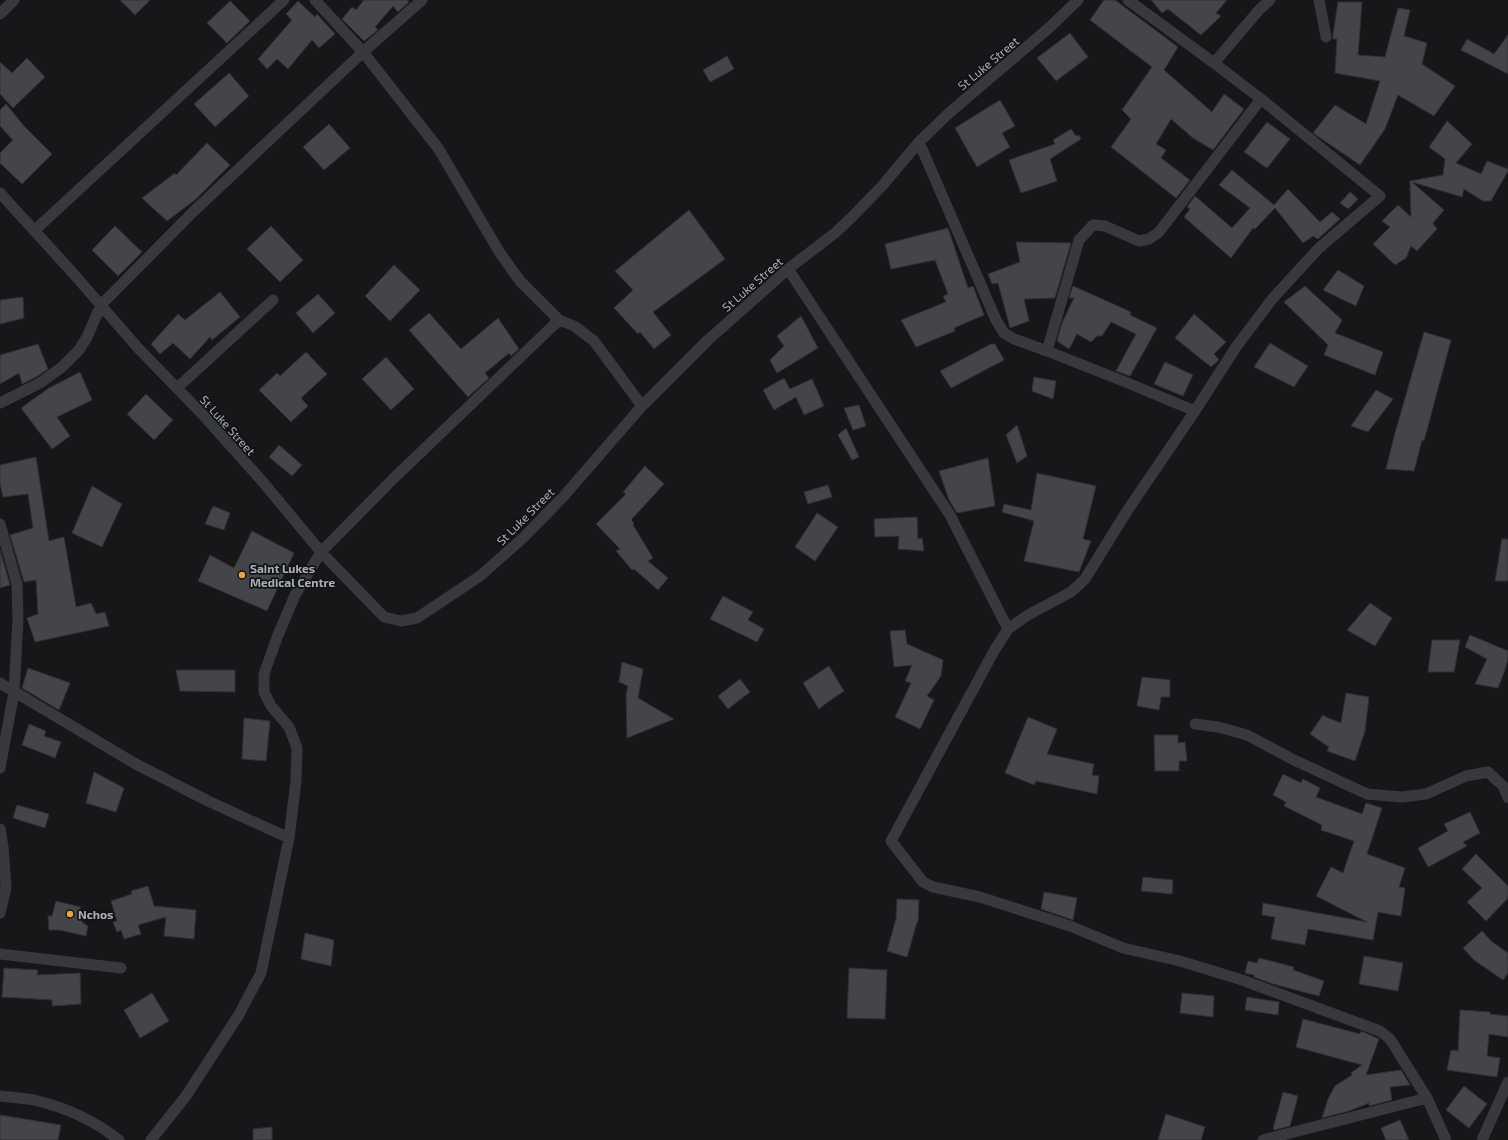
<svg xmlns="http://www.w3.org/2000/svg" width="1508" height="1140" viewBox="0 0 1508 1140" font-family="'Exo 2',sans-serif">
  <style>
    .building { fill: #434549; stroke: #313135 }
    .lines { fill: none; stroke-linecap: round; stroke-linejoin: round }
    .street { stroke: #38393e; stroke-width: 11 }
    .poi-dot { fill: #eea239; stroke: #121214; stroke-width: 1.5 }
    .labels { text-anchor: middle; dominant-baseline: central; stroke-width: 3.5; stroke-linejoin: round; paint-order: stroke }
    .street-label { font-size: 12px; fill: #a9afb8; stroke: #121214 }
    .poi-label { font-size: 12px; font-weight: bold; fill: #a9afb8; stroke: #121214; text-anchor: start }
  </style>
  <rect width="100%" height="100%" fill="#171719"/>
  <path class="building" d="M120,0h30l-15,15z
    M364,0h43l2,2 -11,10 -5,-6 -18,21 3,3 -14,11 -22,-22 10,-12 4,3z
    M1104,0h11l63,47 -14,23 48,42 12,-18 20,15 -31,41 -20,-12 -22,-19 -15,25 10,6 -5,8 29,22 -14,18 -65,-51 20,-28 -9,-9 30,-43 -62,-47z
    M1151,0h76l-11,13 5,3 -20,19 -33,-26 -6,4z
    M230,1l20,20 -23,22 -20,-20z
    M298,1l17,16 2,-3 18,20 -16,14 -7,-8 -24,29 -11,-10 -10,10 -9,-10 34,-39 -6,-6z
    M1338,2h24l-4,53 27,2 13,-49 12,2 -6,26 23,7 -5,21 33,22 -21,30 -36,-21 -13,34 -25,36 -47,-32 22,-28 31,19 14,-43 -45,-8 2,-34h-4v-5z
    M1070,33l18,24 -32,24 -19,-23z
    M1508,35v39l-47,-24 6,-11 27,15z
    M727,56l7,13 -24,13 -7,-12z
    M27,58l18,19 -32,31 -13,-14v-32l12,11z
    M229,73l20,23 -34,31 -21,-23z
    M1000,100l15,26 -13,7 8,14 -33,20 -22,-39z
    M6,104l18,22 28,28 -30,30 -22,-21v-10l13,-13 -13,-14v-16z
    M1447,121l25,23 -16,19 25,11 6,-13 21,8v2l-17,30h-8l-19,-12 -2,8 -50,-15 32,28 -11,13 4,6 -20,22 -6,-5 -5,12 -11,7 -22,-21 17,-17 -8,-6 16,-16 13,12 -1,-36 33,-6 2,-16 -16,-12z
    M1267,122l23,17 -23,29 -23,-16z
    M329,124l21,24 -26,22 -21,-23z
    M1071,129l5,7 3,-1 2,4 -31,20 7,22 -36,12 -12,-33 46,-16 -2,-4z
    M207,143l23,22 -34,34 -29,22 -25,-23 33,-25 1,2z
    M1232,170l42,35 14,-16 32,33 12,-10 8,7 -22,20 -5,-3 -10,7 -28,-35 -20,21 -2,-1 -22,30 -47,-41 6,-8 -3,-2 8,-11 37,32 18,-20 -31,-23z
    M1350,192l8,7 -10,10 -8,-6z
    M689,210l36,49 -72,53 18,23 -17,14 -14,-17 -2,2 -24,-26 19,-18 -18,-19z
    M115,226l27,26 -24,24 -26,-26z
    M271,226l32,34 -23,22 -33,-33z
    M948,228l20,60 5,-2 11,29 -30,13 1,3 -39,16 -15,-27 45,-18 -3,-6 5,-2 -13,-34 -44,9 -6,-25z
    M1016,242l55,1 -16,55 -31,1 5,22 -19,7 -12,-45 -6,1 -4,-10 32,-12z
    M394,265l26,25 -30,31 -25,-25z
    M1338,270l26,16 -8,20 -33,-16z
    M1073,286l58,26 -1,3 27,13 -27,48 -14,-5 20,-37 -25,-12 -9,14h-5l-6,6 -14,-8 -8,15 -12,-8 5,-18 12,-25h-5z
    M1305,286l37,34 -7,13 48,19 -8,23 -51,-20 4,-10 -44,-43z
    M220,292l20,25 -28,23 -2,-3 -20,22 -17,-16 -13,11 -9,-10 27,-30 7,6z
    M318,294l17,19 -22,20 -17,-20z
    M23,297l1,21 -24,6v-24z
    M429,313l32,36 37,-31 21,31 -8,7 -2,-3 -24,20 4,5 -21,19 -59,-67z
    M1194,314l32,28 -12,12 5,6 -8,7 -36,-29z
    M801,316l17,32 -41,25 -7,-13 14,-14 -7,-10z
    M1424,332l27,8 -27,101 -2,-1 -8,31 -28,-2 9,-36z
    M1270,343l38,23 -14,21 -40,-20z
    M38,344l10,25 -12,8 -14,7 -3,-11 -19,11v-29z
    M991,344h4l9,16 -53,28 -11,-17z
    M306,352l21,22 -26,24 7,8 -17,16 -32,-32 18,-17 3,3z
    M386,357l28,32 -23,21 -29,-31z
    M1165,362l28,13 -10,21 -29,-12z
    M80,372l12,28 -35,17 13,19 -18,13 -31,-41 28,-20z
    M1034,377l22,4 -3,18 -21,-8z
    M784,378l6,11 22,-10 12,27 -20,9 -8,-18 -22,13 -11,-20z
    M1376,390l17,9 -25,33 -17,-6z
    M146,394l27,26 -19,20 -27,-26z
    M859,405l7,21 -13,4 -9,-22z
    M1017,425l10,31 -10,7 -11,-28z
    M846,428l13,29 -7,3 -14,-25z
    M279,445l23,20 -10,11 -23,-19z
    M36,457l13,84 15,-4 12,70 15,-4 5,11 9,-2 4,14 -74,16 -8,-24 11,-4 -2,-34 -12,2 -14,-47 23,-7 -5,-34 -25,3 -3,-13v-19z
    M988,458l7,48 -38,7 -8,-13 -10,-29z
    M645,466l19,18 -33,36 3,3 -1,2 20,33 -5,3 20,17 -10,12 -24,-21 -2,1 -16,-19 4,-2 -24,-25 30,-30 -3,-2z
    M1037,473l59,13 -13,53 8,2 -12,31 -55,-11 10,-40 -32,-9 2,-8 27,6z
    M828,485l4,12 -24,7 -4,-12z
    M92,486l30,18 -20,43 -30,-14z
    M213,506l17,7 -6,17 -19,-6z
    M817,513l21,14 -23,34 -20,-14z
    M917,517l1,22 4,-1 2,13 -26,-2 1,-13 -24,1 -1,-18z
    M252,531l42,22 -27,58 -69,-30 12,-26 24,13z
    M1502,539h6v42h-13z
    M0,550l10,35 -10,3z
    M723,596l30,16 -5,8 16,9 -7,13 -47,-23z
    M1370,603l22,15 -17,28 -28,-16z
    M905,630l2,14 36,16 -2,16 -14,20 7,4 -14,29 -25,-12 16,-34 -6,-2 7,-16 -18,2 -4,-36z
    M1470,635l38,16v7l-3,12 -7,18 -23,-4 12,-25 -22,-12z
    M1432,640h28l-6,32h-26z
    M622,662l21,7 -5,29 36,21 -47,19 -1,-44 2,-8 -9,-4z
    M829,666l15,25 -19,13 -6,5 -16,-26z
    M28,668l42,15 -11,27 -37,-22z
    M176,670h59v22l-55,-1z
    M1142,677l28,3v17h-9l-2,13 -22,-4z
    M740,679l10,13 -22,17 -10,-13z
    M1346,693l23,4 -4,34 -10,30 -28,-10 2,-4 -19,-13 13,-19 5,3 13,5z
    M1028,717l29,12 -10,25 47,10 -2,11 7,1 -2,18 -61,-13 -2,4 -29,-12z
    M244,718l26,3 -4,40 -24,-2z
    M29,724l17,7 -2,5 17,6 -6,16 -33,-13z
    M1154,735h24v8l7,-1 2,19h-8v10h-24z
    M94,772l30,16 -8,24 -30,-9z
    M1283,774l18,9 2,-4 17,9 -4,9 46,17 4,-11 16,5 -15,46 38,14 -6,19 6,1 -4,28 -23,-4 -5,28 -65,-11 -3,16 -34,-6 4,-22 -13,-2 1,-12 104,19 -51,-26 15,-29 12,6 11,-32 -33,-11 1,-5 -38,-19 2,-4 -13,-7z
    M17,805l32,9 -4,14 -32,-10z
    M1470,812l10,21 -17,9 4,4 -39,21 -10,-19 30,-17 -4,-7z
    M1476,854l32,32v12l-22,23 -19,-19 15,-14 -20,-19z
    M1143,877l30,3 -1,14 -31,-3z
    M148,886l6,20 42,4 -2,29 -30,-3 2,-19 -28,8 3,9 -17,5 -3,-9 -4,2 -4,-10 4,-1 -6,-20 21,-7 -1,-3z
    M1044,892l33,6 -4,22 -32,-11z
    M897,899l22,1 -1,22h-1l-10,35 -20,-6 9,-32z
    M56,901l24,6 2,15 6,4 -2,10 -27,-6h-10l-1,-14h4z
    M1482,931l9,10 17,12v20l-5,7 -29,-20 -11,-12z
    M305,933l29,7 -3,26 -30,-7z
    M1364,956l39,7 -5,28 -39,-7z
    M1259,958l35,9 -1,3 31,11 -5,15 -46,-12 -19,-7v-2l-9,-2 3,-12 9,2z
    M4,968l34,2 -1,5 43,-2 1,31 -29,2v-6l-50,-3z
    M849,968l38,2 -2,49 -38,-1z
    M152,993l17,28 -29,17 -16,-28z
    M1182,993l32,3 -1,21 -33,-4z
    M1247,997l32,5 -1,13 -33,-5z
    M1460,1010l30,2v2l18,2v21l-19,-3 -2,22 13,2 -3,19 -50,-7 4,-20 7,1z
    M1303,1019l57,15 1,-3 16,7 2,1 -13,36 35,-5 9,15 -20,2 2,13 -23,6v-3l-20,8 -27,7 6,-19 7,-13 17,-11 -1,-2 11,-8 -66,-18z
    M1464,1086l23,18 -18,24 -23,-18z
    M1283,1092l15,4 -8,30 -16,4 -1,-1z
    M1166,1114l39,13 -4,13h-43z
    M0,1115l61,10 -3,15h-58z
    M1400,1120l9,20h-23l-5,-12z
    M272,1127v13h-19v-11z"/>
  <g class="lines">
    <path class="street" d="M315,0l48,52 59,-52
      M1128,0l86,63
      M1270,0l-11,10 -45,53 47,36 119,97 -61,52 -46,50 -37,49 -41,64 -68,100 -42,68 -14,13 -43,23 -20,14 -14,22 -103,190 32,41 10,5 47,10 90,29 53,22 57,13 59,18 141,52 10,8 37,59 19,42
      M1319,0l7,37
      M0,14l14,-14
      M919,142l77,178 8,13 10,6 33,12 76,30 72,30
      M0,193l72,79 66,76 66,68 58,65 59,71 63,65 17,4 16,-3 63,-42 43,-38 40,-41 79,-91 66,-66 80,-71 47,-36 17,-16 30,-31 37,-44 30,-29 101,-86 28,-27
      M35,230l249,-230
      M788,269l162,246 58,114
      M1047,351l32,-111 14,-15 12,1 34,15 10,-2 10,-7 102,-133
      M177,388l96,-88
      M0,403l40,-20 22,-16 17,-17 8,-13 14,-32 93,-94 169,-159 75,96 62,105 20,28 39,39
      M0,524l17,60 1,35 -4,73 -14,76
      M0,683l134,80 74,38 81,37
      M1195,724l23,3 29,8 47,25 73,34 35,3 24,-3 40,-18 22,-4 15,14 5,12
      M0,829l3,18 3,40 -6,26
      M0,954l121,14
      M0,1096c11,1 23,2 34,4 30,7 61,21 85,40
      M151,1140l35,-44 52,-80 23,-43 28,-135 7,-57 1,-33 -8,-21 -18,-21 -7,-14v-18l14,-39 17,-40 26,-43 73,-74 165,-158 15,6 20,15 48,65
      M1263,1140l164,-42
      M1482,1140l26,-58"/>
  </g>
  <g class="poi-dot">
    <circle cx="242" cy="575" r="4"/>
    <circle cx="70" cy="914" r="4"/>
  </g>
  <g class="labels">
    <g class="street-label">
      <text transform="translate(988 63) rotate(-40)">St Luke Street</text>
      <text transform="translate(752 284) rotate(-41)">St Luke Street</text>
      <text transform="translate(228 425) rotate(48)">St Luke Street</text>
      <text transform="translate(525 516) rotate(-45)">St Luke Street</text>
    </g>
    <g class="poi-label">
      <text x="250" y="568">Saint Lukes<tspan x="250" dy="14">Medical Centre</tspan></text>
      <text x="78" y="914">Nchos</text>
    </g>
  </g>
</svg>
